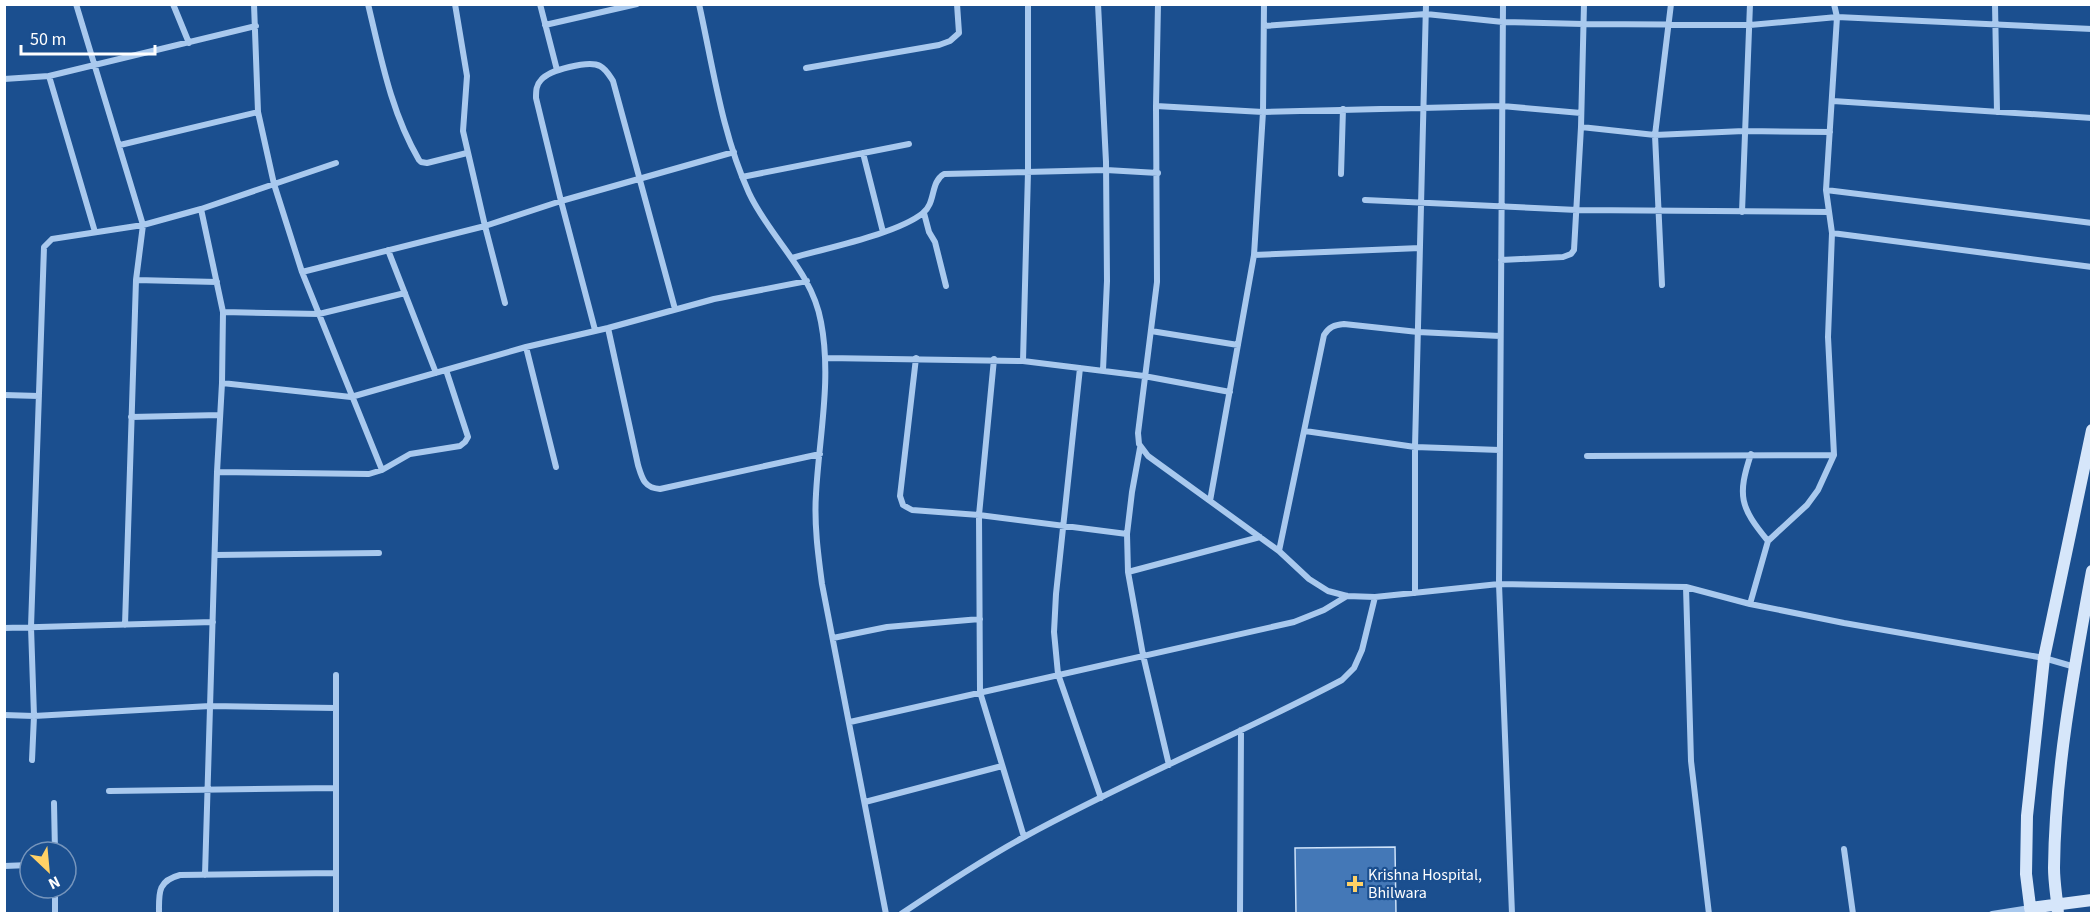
<svg xmlns="http://www.w3.org/2000/svg" width="2096" height="918" viewBox="0 0 2096 918" font-family="'Source Sans 3',sans-serif">
  <style>
    .building { fill: #4478b7; stroke: #cfe3fa; stroke-width: 1.5 }
    .lines { fill: none; stroke-linecap: round; stroke-linejoin: round }
    .street { stroke: #a9c9ee; stroke-width: 6 }
    .secondary { stroke: #d6e6fa; stroke-width: 12 }
    .poi-dot { fill: #ffd166; stroke: #1b4f8f; stroke-width: 2 }
    .labels { text-anchor: middle; dominant-baseline: central; stroke-width: 4.5; stroke-linejoin: round; paint-order: stroke }
    .poi-label { font-size: 16px; fill: #fff; stroke: #1b4f8f; text-anchor: start }
  </style>
  <rect width="100%" height="100%" fill="#1b4f8f"/>
  <path class="building" d="M1395,847l1,67h-100l-1,-66z"/>
  <g class="lines">
    <path class="street" d="M76,4l67,221 -7,55 -11,345
      M173,4l16,39
      M254,4l4,108 16,72 28,88 80,198
      M368,4c13,54 23,108 51,156l2,2 6,1 40,-10
      M455,4l12,72 -4,55 22,95 20,77
      M540,4l17,66
      M699,4c14,63 23,130 50,189 21,45 63,78 72,129 11,57 -2,115 -5,172 -2,30 2,60 6,90l64,330
      M1098,4l8,158 1,119 -4,89
      M1158,4l-2,102 1,176 -19,151 1,11 9,12 131,95 30,28 19,12 19,5 28,1 124,-13 4,-580
      M1995,4l2,108
      M545,25l92,-21
      M1264,26l162,-12 77,8 80,2 167,1 87,-8 255,12
      M806,68l133,-23 11,-4 9,-8 -2,-29
      M49,76l46,156
      M4,79l45,-3 207,-50
      M1833,101l259,17
      M1156,106l107,6 239,-6 79,7
      M1581,127l74,8 89,-4 86,1
      M120,145l138,-33
      M863,153l20,79
      M1341,174l2,-65
      M742,177l167,-33
      M1826,190l266,33
      M1365,200l212,10 252,2
      M201,209l22,103 -1,71 -5,89 -12,403
      M1742,212l8,-208
      M924,213l5,19 6,10 11,44
      M1832,233l260,34
      M388,250l48,123
      M1254,255l166,-7
      M792,258c34,-10 105,-24 131,-45 13,-10 7,-31 21,-39l162,-4 52,3
      M1501,260l62,-3 8,-3 3,-4 7,-123 3,-123
      M302,272l183,-46 76,-25 173,-49
      M136,280l81,2
      M1662,285l-7,-150 16,-131
      M223,312l96,2 86,-21
      M608,328l30,137c4,13 6,23 22,24l160,-35
      M595,330l-34,-129 -25,-103c0,-7 0,-13 5,-18 8,-10 48,-20 59,-14 6,3 9,9 13,15l62,228
      M1151,331l87,14
      M526,347l30,120
      M826,358l197,3 121,15 86,16
      M916,358l-16,138 3,9 9,5 67,5 148,19
      M994,359l-15,156 1,177 44,145
      M1023,361l5,-189v-168
      M1080,368l-24,226 -2,38 4,42 43,124
      M222,383l129,14 175,-50 82,-19 106,-29 93,-18
      M4,395l35,1
      M131,417l89,-2
      M1305,431l110,16 85,3
      M1140,448l-8,44 -5,42 1,38 15,83 26,110
      M1751,454c-14,42 -11,53 17,87
      M1587,456l247,-1
      M217,472l152,2 13,-4 28,-16 50,-8 5,-4 3,-5 -22,-67
      M1210,501l44,-246 9,-143 1,-108
      M1279,551l45,-216c5,-8 10,-10 20,-11l74,8 82,4
      M215,555l164,-2
      M1128,572l132,-35
      M1686,587l5,174 18,153
      M1415,593v-146l11,-443
      M1750,604l18,-63 39,-36 11,-15 16,-35 -6,-118 4,-104 -6,-43 11,-173 -3,-13
      M4,628l209,-6
      M833,638l54,-11 93,-8
      M4,715l30,1 176,-10 126,2
      M850,722l444,-100 30,-12 23,-14
      M32,760l2,-44 -3,-89 13,-380 8,-8 91,-14 58,-16 135,-46
      M109,791l227,-3
      M865,802l137,-36
      M54,803l1,49
      M1844,849l9,65
      M4,866l26,-1
      M55,888v26
      M159,914c0,-21 -2,-33 21,-39l156,-2
      M336,914v-239
      M901,914c40,-27 81,-54 123,-77 104,-57 214,-102 318,-157l12,-12 8,-18 13,-53
      M1240,914l1,-184
      M1512,914l-13,-330 187,3 64,17 94,19 200,35 31,9
      M1992,914l38,-6"/>
    <path class="secondary" d="M2030,908l62,-8
      M2031,914l-5,-40 1,-58 17,-158 48,-228
      M2058,914c-1,-16 -4,-31 -4,-46 1,-99 20,-199 38,-297"/>
  </g>
  <path class="poi-dot" d="M1352 875h6v6h6v6h-6v6h-6v-6h-6v-6h6z"/>
  <g class="labels">
    <g class="poi-label">
      <text x="1368" y="875">Krishna Hospital,<tspan x="1368" dy="18">Bhilwara</tspan></text>
    </g>
  </g>
  <rect width="2096" height="918" fill="none" stroke="#ffffff" stroke-width="12"/>
  <g transform="translate(48 870) rotate(154)"><circle r="28" fill="#1b4f8f" stroke="#7695bc" stroke-width="1.5"/>
  <path d="M0-4.5L10 22L0 15L-10 22Z" fill="#ffd166"/>
  <text y="-9" font-size="16" font-weight="bold" text-anchor="middle" fill="#ffffff">N</text>
  </g>
  <path d="M21 45v9h134v-9" fill="none" stroke="#ffffff" stroke-width="3"/>
  <text x="30" y="45" font-size="18" fill="#ffffff" stroke="#1b4f8f" stroke-width="4.5" paint-order="stroke">50 m</text>
</svg>
